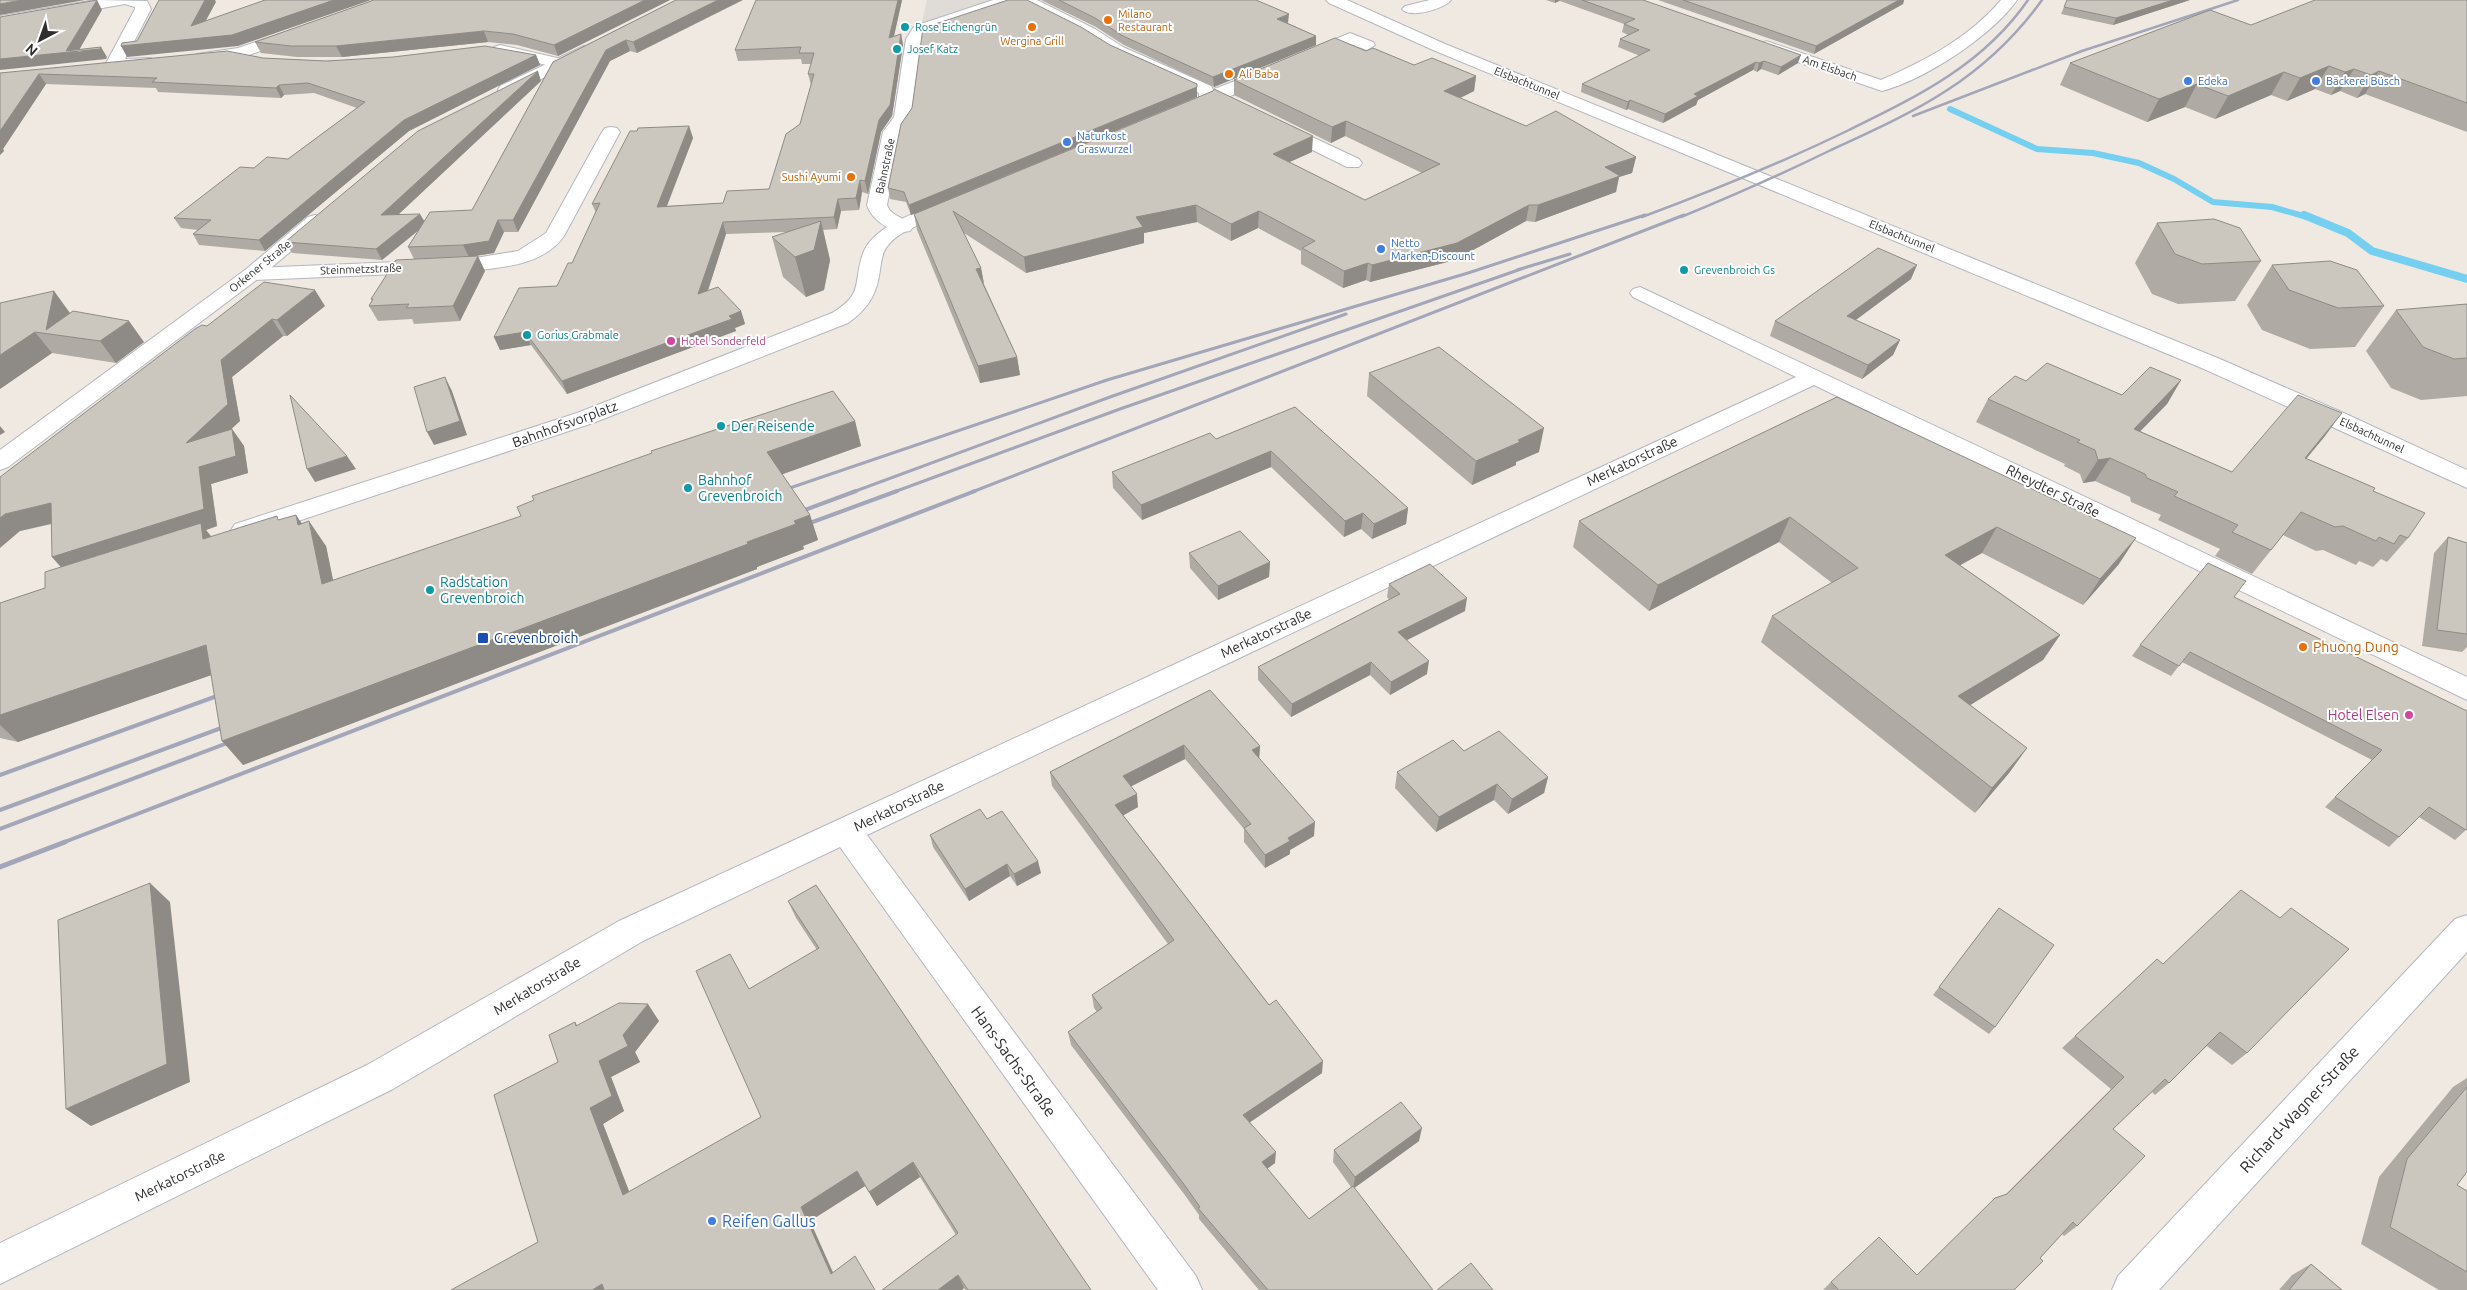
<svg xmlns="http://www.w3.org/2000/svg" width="2467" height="1290" viewBox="0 0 2467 1290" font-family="Ubuntu,sans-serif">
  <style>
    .plaza { fill: #dfdcd8 }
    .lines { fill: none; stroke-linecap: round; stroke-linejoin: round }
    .stream-far1 { stroke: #75cff0; stroke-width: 6 }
    .stream { stroke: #75cff0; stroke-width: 8 }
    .minor-casing { stroke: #b4b7c1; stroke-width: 2 }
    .tertiary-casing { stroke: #b4b7c1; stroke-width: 2 }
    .secondary-casing { stroke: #b4b7c1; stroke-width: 2 }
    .minor { fill: #fff; fill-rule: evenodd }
    .tertiary { fill: #fff; fill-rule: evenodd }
    .secondary { fill: #fff; fill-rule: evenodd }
    .rail-far3 { stroke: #a3a6b8; stroke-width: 2.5 }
    .rail-far2 { stroke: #a3a6b8; stroke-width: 3 }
    .rail-far1 { stroke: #a3a6b8; stroke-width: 4 }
    .rail { stroke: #a3a6b8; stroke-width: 5 }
    .wall { fill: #afaba4 }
    .shaded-wall { fill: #8e8b86 }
    .building { fill: #cbc7bf; stroke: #8e8b86 }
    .food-dot { fill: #e8710a; stroke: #fff; stroke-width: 2 }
    .culture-dot { fill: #0f9aa8; stroke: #fff; stroke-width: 2 }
    .shop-dot { fill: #3f7fe0; stroke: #fff; stroke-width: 2 }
    .hotel-dot { fill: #d1479c; stroke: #fff; stroke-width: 2 }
    .transit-dot { fill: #1a4fb4; stroke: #fff; stroke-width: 2 }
    .labels { text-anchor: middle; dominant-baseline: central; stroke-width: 4; stroke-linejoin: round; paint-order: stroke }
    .far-food-label { font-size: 11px; fill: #c56008; stroke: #fff; text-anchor: start }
    .far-culture-label { font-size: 11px; fill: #0d838f; stroke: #fff; text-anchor: start }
    .far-street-label { font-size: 11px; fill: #2e2e2e; stroke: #fff }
    .far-shop-label { font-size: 11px; fill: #366cbe; stroke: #fff; text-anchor: start }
    .far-hotel-label { font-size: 11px; fill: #b23c85; stroke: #fff; text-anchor: start }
    .street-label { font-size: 14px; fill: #2e2e2e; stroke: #fff }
    .culture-label { font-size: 14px; fill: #0d838f; stroke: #fff; text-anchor: start }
    .transit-label { font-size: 14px; fill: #164399; stroke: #fff; text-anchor: start }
    .food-label { font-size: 14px; fill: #c56008; stroke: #fff; text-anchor: start }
    .hotel-label { font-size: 14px; fill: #b23c85; stroke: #fff; text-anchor: end }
    .near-street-label { font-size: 16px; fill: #2e2e2e; stroke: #fff }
    .near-shop-label { font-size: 16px; fill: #366cbe; stroke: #fff; text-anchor: start }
  </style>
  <rect width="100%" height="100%" fill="#efe9e1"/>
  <path class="plaza" d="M927,0h70l-76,26z"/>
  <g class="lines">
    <path class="stream-far1" d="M1950,109l87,40 56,4 46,10 35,16 39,23 59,5 35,10"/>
    <path class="stream" d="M2304,215l44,18 24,18 95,28"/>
    <g class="minor-casing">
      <path id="minor" d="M96,0l51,1 4,8 -26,50 26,-1 2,3 -2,3 -38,6 -6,-2 -2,-3 30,-56v-2l-10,-3 -125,22v-10z
        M993,0h23l-3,3 -80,27 -8,4 -3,5 -10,79 -11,15 -14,72c4,12 19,12 26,22l-3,4c-16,4 -38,-10 -43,-26l16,-73 11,-15 12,-78 7,-11 8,-4z
        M1430,0h21c-7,9 -41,19 -49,9l3,-3z
        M2001,0h16c-25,36 -93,80 -135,91l-122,-42 -2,-3 8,-5 6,2 109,37c45,-20 88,-42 120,-80z
        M292,30l8,5 -2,3 -52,18 -43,6 -6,-2 -2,-3 2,-3 41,-6z
        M1350,33l23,9 2,3 -8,5 -17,-6 -40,16 -8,-5 2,-3z
        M500,45l66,15 2,3 -2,3 -6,2 -66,-15 -2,-3 2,-3z
        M1268,68l6,1 2,4 -2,4c-20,8 -50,27 -72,22l-2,-4 2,-4 15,-3z
        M1278,121l81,38 3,4 -3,4h-12l-75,-37 -3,-4 3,-4z
        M611,127l6,1 3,4 -56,104c-20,29 -63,32 -95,35l-217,9 -7,-2 -3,-4 3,-4 7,-2 217,-9 49,-8 28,-18 56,-101 3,-4z
        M1640,287l827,390v23l-653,-315 -947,450 329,441 6,14h-44l-318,-443 -197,94 -250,148 -393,195v-41l367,-178 252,-144 1177,-544 -163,-80 -3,-4 3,-4z
        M2467,915v37l-308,338h-47l6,-14 337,-357z"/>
    </g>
    <g class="tertiary-casing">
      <path id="tertiary" d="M1017,0h20l58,29 28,18 88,39 5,9 -4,10 -27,11h-12l-3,-4 3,-4 26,-10v-5l-88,-40 -28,-18 -63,-32z
        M584,46l8,5 -2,3 -78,40h-12l-2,-4 2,-4z
        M950,201l7,2 3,4 -3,4c-22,9 -57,16 -71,37 -4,6 -5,15 -6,22 -3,24 -12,39 -32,53l-255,100 -340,113 -9,3 -9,-3 -4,-6 4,-6 342,-111 255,-100c34,-20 20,-33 32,-62 11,-26 61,-43 86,-50z
        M315,215l7,2 3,4 -3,4 -63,53 -251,189 -8,3v-20l245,-180 63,-53z"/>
    </g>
    <g class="secondary-casing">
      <path id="secondary" d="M1326,0h21l98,44 775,315 126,55 121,56v18l-263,-119 -771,-319 -104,-47z"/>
    </g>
    <use href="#minor" class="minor"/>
    <use href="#tertiary" class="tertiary"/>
    <use href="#secondary" class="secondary"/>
    <path class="rail-far3" d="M1913,116l169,-65 156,-51
      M1642,217c70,-26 139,-54 207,-87 69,-34 134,-65 179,-130
      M1681,217c51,-21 101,-43 150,-67 86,-39 154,-71 211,-150"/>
    <path class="rail-far2" d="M1517,270l53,-16
      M778,492l329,-112 361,-107 177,-58
      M853,492l257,-95 236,-83
      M894,492l226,-83 404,-141
      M972,492l712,-277"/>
    <path class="rail-far1" d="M778,492l3,-1
      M794,514l62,-23
      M799,527l98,-36
      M0,775l228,-83
      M0,810l232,-86
      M0,829l238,-90
      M62,843l913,-352"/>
    <path class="rail" d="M0,867l65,-25"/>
  </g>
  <path class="wall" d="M374,0h296l-112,56 -41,-11 -29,-3 -146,15h-45l-36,-4 -6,-11z
    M676,0l-39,53 -7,-2 -20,10 -92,171h-14l-10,21 -21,3 12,15 -25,50 -46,3 -2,-5 -34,2 -9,-15 3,-5 -1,-2 43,-40 -6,-12 10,-16 -36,29 -90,-7 -7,-11 256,-161 -142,133 25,7 48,-11 81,-148z
    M757,0h145l-8,36 7,-2 2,11 -11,71 -11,16 -13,62 -6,-2 -3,18 -18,1 -4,18 -14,1 7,30 -6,30 -18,7 -23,-20 -11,-40 17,-5 -63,2 -18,56 33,21 4,13 -10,4 1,3 -169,63 -36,-49 -31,5 -6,-13 63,-51 15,-23 24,-50 -4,-9 97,-78 4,12 -27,68 57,-3 46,-14 31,-65 11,-39 -3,-11 3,-10h-9l-1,-5 -63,2 -3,-11z
    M1041,0h215l32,23 28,13v9l-102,42 -90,-42 -28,-18z
    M1546,0h97l155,63 -20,12 -17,-6 -4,3 -4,-2 -55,30 -2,5 -33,18 -35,-14 -2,1 -45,-18 1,-8 58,-28 -22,-9 2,-8 8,-4 -6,-3 2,-8 -64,-23 -5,2z
    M1658,0h246l-1,4 -89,50z
    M2067,0h123l-77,25 -52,-11z
    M2467,0v132l-102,-38 -8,4 -17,-7 -9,4 -16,-6 -28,12 -16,-6 -56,24 -30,-12 -38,15 -87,-37 10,-22 181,-38z
    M1110,45l87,39v13l-192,79 307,-24 -23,10 76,38 57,-27 -77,-37 -14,7 -97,-48v-15l132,-29 48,14 62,11 -2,15 -14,7 66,28 110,31 -4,16 -13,4 -3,15 -81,30 -9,-1 -71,39 -85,22 -4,-2 -23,8 -42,-24v-13l-43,-23 -27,13 -34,-19 -53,11v10l-118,30 -62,-40 17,35 3,16 33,73 3,18 -40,8 -63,-153 -3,-16 -3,1 -5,-13 -16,-3 -2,-11z
    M536,55l4,10 -131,66 -144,120 -66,-6 -6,-11 5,-4 -17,-2 -7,-10 80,-50 34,-9 69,-51 -43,-15 -30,2 -3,3 -123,-6 -2,-4 -110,-4 -43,65 1,2 -4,4v-82l263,-15 63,3z
    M2157,223l104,38 -26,40 -57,3 -26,-10 -17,-31z
    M2272,265l112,41 -29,41 -45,2 -48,-19 -15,-25z
    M1911,279l-55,41 44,20 -7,15 -31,24 -92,-43 5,-15z
    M54,291l15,22 75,29 -28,21 -64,-10 -52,36z
    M2467,304v92l-46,4 -30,-12 -25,-37 30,-41z
    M325,306l-38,30h-4l-51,41 8,44 -10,9 2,-1 12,17 4,27 -37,11 6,42 -11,4 5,7 68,-17 23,3 24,23 7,34 522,-159 6,25 -79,28 28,41 8,25 -15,6 1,3 -47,18v2l-514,196 -32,-90 -193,67 -18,-4v-135l45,-15 16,-21 -9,-10v-33l-32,7 187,-205z
    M1369,373l170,79 -23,10v3l-44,20 -105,-89z
    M2181,380l-14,24 -27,27 92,41 93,-36 -19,23 67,32 35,47 -21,24 -6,-3 -8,8 -14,-6 -3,4 -33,-15 -7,1 -33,-16 -31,39 -37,-18 5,-7 -62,-29 3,-5 -30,-13 -1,-5 -35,-16 -12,2 -3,-9 -16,-8 1,-2 -89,-42 12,-23 38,-18 96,14z
    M1837,397l282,167 -36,41 -101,-52 -22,12 100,70 -17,25 -73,45 57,43 -18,25 -34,40 -214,-171 11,-26 60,-33 -53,-41 -130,69 -76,-64 6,-26z
    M1295,407l113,101 -2,16 -34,15 -11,-10 -17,8 -73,-70 -129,53 -29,-32 -1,-16 104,-33z
    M2448,537l19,6v104l-5,5 -40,-6 12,-93z
    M1189,553l81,9 -1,15 -51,23 -28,-32z
    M1389,584l76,27 -58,29 20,34 -37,21 -20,-20 -79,42 -33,-37v-13l132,-67 -3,-3z
    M2234,597l233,232 -12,11 -36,-23 -30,30 -64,-40 47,-47 -190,-98 -11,14 -39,-20 8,-11z
    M1210,690l50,56 -1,13 55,77 -24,14v4l-25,14 -21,-26v-13l-59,-70 -54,27 7,21 -15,8 199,258 -72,49 25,41 -8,6 42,50 42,-32 -18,-25 1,-12 85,-9 -65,47 79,102h-174l-60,-71v-4l-15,-21 -113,-149 -3,-13 29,-20 -3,-4 -2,-13 76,-51 -116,-158 -2,-14z
    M1464,751l84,26 -4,16 -36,21 -14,-14 -58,32 -41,-44 2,-16z
    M987,819l54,54 -24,13 -7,-10 -41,25 -36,-54 -3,-12z
    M788,901l303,389h-126l-1,-2 -2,2h-80l74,-55 -36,-58 -43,29 -12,-20 -55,35 23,51 42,18 -337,-48 20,-180 17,-40 2,3 82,-4 -24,31 5,10 -29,15 13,34 -21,13 26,68 132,-75 -12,-128 68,-39 -21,-32z
    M1999,908l-4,119 -6,7 -56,-39z
    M2157,959l90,94 -15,12 -25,-19 -38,37 -14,12 -3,-3 -39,37 -36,97 -13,10 -2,-2 -22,24 -26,32h-191l8,-8 86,-7 78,-77 10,-3 106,-106 -49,-41 13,-12z
    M2467,1078v94l-10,13 10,6v99h-28l-78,-46 18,-67 74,-90z
    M2311,1264l31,26h-63l13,-15z"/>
  <path class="shaded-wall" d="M22,0h63l-85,15v-11z
    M97,0l5,10 -24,42 23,-5 6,10 -1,2 -106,11v-11l66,-8z
    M205,0h10l1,2 -19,35 -6,-11z
    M334,0h37l-133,46 -111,11 -6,-11z
    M645,0h25l-112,56 -4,-11z
    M718,0h25l-106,53 -4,-11z
    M898,0h4l-11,49 -2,-11z
    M1555,0h5l-5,3z
    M1899,0h5l-1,4 -89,50 2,-8z
    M2173,0h17l-77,25 3,-7z
    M1289,14l-1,9 -11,-4z
    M484,31l4,11 -146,15 -6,-11z
    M901,34l2,11 -11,71 -11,16 -13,62 -3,-13 14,-61z
    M1316,36v9l-102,42 -1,-10z
    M626,40l4,11 -20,10 -92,171 -5,-12 93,-170z
    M536,55l4,10 -131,66 -144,120 -6,-11 145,-120z
    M1801,55l-3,8 -20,12 3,-8z
    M1764,61l-3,8 -4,3 2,-9z
    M1756,62l-3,8 -55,30 -2,5 -33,18 2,-9 29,-20z
    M2329,66l-14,23 -28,12 13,-23z
    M2354,69l-14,22 -9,4 14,-23z
    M538,71l3,10 -155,145 -5,-11z
    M2379,71l-14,23 -8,4 14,-23z
    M2284,72l-13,23 -56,24 13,-23z
    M39,74l7,10 -43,65 1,2 -4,4v-24z
    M1476,76l-2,15 -32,16 2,-16z
    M2197,84l-12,23 -38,15 12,-23z
    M279,85l5,10 -3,3 -5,-10z
    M1197,87v10l-286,118 -2,-10z
    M1630,100l-2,9 -2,1 2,-8z
    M1346,121l-1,15 -14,7 1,-16z
    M689,126l4,12 -31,81 -5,-12z
    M1313,136l-1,16 -40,18 1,-16z
    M1636,157l-4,16 -13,4 -3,15 -81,30 3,-17 67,-38z
    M860,180l2,12 -3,18 -3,-12z
    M838,199l3,12 -4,18 -3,-12z
    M1196,205l1,17 -53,11v10l-118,30 -2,-16 112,-40z
    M1529,205l-3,16 -71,39 -85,22 2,-17z
    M1259,211l-1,17 -27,13v-17z
    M420,214l6,10 -44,36 -6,-11z
    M498,220l6,12 -10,21 -25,4 -6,-12z
    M821,221l9,39 -6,30 -18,7 -11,-40z
    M723,222l3,12 -23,72 -5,-12z
    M478,256l7,15 -25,50 -7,-15z
    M1368,263l-2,17 -23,8 1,-17z
    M1917,265l-6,14 -69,51 5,-14z
    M981,268l3,16 -8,-15z
    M315,290l10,16 -38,30 -10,-16z
    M54,291l16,22 -5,23 -19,-6z
    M741,311l4,13 -10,4 1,3 -169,63 -5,-13z
    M272,319l11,17 -51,41 8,44 -42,39 -12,-17 35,-83z
    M129,321l15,21 -28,21 -16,-22z
    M35,332l17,21 -52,36v-34z
    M525,332l6,13 -31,5 -6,-13z
    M1900,340l-7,15 -31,24 6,-14z
    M1017,357l3,18 -40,8 -2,-17z
    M445,377l7,14 15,44 -33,10 -7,-13z
    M2181,380l-14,24 -48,49 15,-24z
    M2342,413l-17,23 -38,46 18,-24z
    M855,421l6,25 -86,31 -8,-25z
    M0,426l5,6 -5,3z
    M1544,428l-5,24 -23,10v3l-44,20 4,-24 42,-21z
    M232,429l12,17 4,27 -37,11 6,42 -11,4 14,17 -153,27 -15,-17 147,-90z
    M1271,451v16l-129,53 -1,-15z
    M347,456l9,13 -41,13 -8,-13z
    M2110,458l-15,23 -12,2 15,-23z
    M51,503l15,17 -46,11 -20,17v-30l5,-4z
    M1408,508l-2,16 -34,15 2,-15z
    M1363,513l-2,16 -17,8 1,-16z
    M296,515l17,24 -4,-18 17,25 13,63 -17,-25 -24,-59z
    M810,515l8,25 -15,6 1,3 -47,18v2l-514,196 -21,-24 525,-199 47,-21z
    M1790,517l-11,25 -130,69 9,-26z
    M1997,527l-15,26 -50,28 13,-26z
    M2136,538l-17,26 -36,41 17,-26z
    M1270,562l-1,15 -51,23v-14z
    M1467,598l-2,13 -68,34 1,-13z
    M2060,635l-17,25 -100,62 15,-26z
    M206,645l20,25 -208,72 -18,-17v-10z
    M1429,661l-2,13 -37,21 1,-13z
    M1371,662l-1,13 -79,42 1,-13z
    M1184,745l1,14 -61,31 -1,-14z
    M1260,746l-1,14 -7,-10z
    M2027,748l-18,25 -34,40 17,-25z
    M1548,777l-4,16 -36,21 4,-15z
    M1497,784l-3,16 -58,32 3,-15z
    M1137,794l1,13 -21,12 -2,-14z
    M1315,822l-1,14 -24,14v4l-25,14v-13l23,-17z
    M1038,861l3,12 -24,13 -3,-12z
    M1007,864l3,12 -41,25 -4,-12z
    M150,883l20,19 20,180 -99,44 -25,-17z
    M648,1004l11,17 -24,31 5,10 -29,15 13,34 -21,13 33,85 -13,-14 -33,-87 9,-47 24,-26z
    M1323,1061l-1,12 -79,54v-12z
    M1422,1128l-3,13 -66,48 2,-12z
    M1276,1152l-1,11 -14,10 1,-11z
    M913,1162l7,15 -43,29 -8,-14z
    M857,1171l8,15 -55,35 29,66 -8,-13 -30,-67z
    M958,1275l6,13 -2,2h-24z
    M602,1284l7,6h-17z"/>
  <path class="building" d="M0,0h22l-22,4z
    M97,0l-31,51 35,-4 -1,2 -100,10v-42z
    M159,0h46l-14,26 74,-26h69l-102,35 -111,11 1,-3 15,-2z
    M374,0h271l-91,45 -41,-11 -29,-3 -148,15h-45l-36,-4z
    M676,0h42l-85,42 -7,-2 -20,10 -93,170h-15l-9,21 -26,4 -55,2 22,-35 42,-2 81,-148z
    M756,0h142l-9,38 12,-4 -11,71 -11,15 -14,61 -5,-1 -4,18 -18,1 -4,18 -111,5 -25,72 20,-7 23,24 -12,5 3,3 -170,62 -37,-49 -31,5 25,-49 38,-2 11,-23h4l28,-60 -8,1 38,-73h7l1,-3 51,-2 -32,81 66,-4 4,-12 42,-2 17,-55 14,-10 14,-50h-6l6,-21h-15l2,-6 -66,3z
    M1008,0h19l54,27 29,18 87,39v3l-288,118 -5,-13 -16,-4 13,-64 11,-16 11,-80z
    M1059,0h197l33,14 -12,5 39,17 -103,41 -90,-41 -28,-18z
    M1582,0h61l158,55 -20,12 -17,-6 -5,2 -3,-1 -62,32 4,2 -33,18 -35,-14 -2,2 -46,-18 68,-34 -30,-11 19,-9 -15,-6 11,-5z
    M1683,0h216l-83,46z
    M2067,0h106l-57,18 -52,-11z
    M2315,0h152v103l-88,-32 -8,4 -17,-6 -9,3 -16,-6 -29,12 -16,-6 -56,24 -31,-12 -38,15 -89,-36 140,-53 41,15z
    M1335,38l31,13 7,-3 41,17 18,-7 44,18 -32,15 82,35 30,-15 80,46 -31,10 15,9 -82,29h-9l-72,38 -85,22 -4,-2 -24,8 -42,-23 13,-7 -56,-30 -28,13 -35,-19 -60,12 7,10 -119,30 -71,-46 28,57 -5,1 41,88 -39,9 -64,-152 299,-123 1,-2 99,47 -40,18 92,46 75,-36 -94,-43 -14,6 -98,-47z
    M485,46l51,9 -132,65 -145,120 -66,-6 18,-14 -37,-2 66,-51 14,1 13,-11 21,2 77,-57 -57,-19 -29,2 -3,3 -124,-6 5,-4 -118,-4 -39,57v-58l227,-22 36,7 63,3 67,-4z
    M538,71l-157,144 39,-1 -44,35 -91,-7 133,-111z
    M2214,219l26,9 21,33 -59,3 -27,-10 -18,-31z
    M821,221l-7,29 -19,7 -23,-20z
    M1878,248l39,17 -70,51 53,24 -32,25 -93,-44z
    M478,256l-25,50 -47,2 3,-4 -40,2 4,-7h-2l25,-39z
    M2330,261l27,9 27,36 -46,2 -49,-18 -17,-25z
    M264,282l51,8 -38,30 -5,-1 -51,41 7,44 -42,39 46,-14 4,27 -37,11 5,42 -152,48 -1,-54 -46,11 -5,4v-41l195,-148 7,-4 5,1z
    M54,291l-8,39 27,-19 56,10 -29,20 -65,-9 -35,23v-52z
    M2467,304v54l-13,1 -31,-12 -27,-37z
    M1439,347l105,81 -26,12 2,2 -44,19 -107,-88z
    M2047,363l75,32 28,-28 31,13 -47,49 98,43 66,-77 44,18 -37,45 70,30 -2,3 52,22 -17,25 -8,-3 -6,9 -15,-7 -3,4 -33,-15 -8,1 -34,-15 -30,38 -39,-18 6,-7 -64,-29 4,-4 -31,-14 -2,-4 -35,-16 -12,2 -3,-10 -18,-8 3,-2 -92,-41 27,-23 11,5z
    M445,377l15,44 -33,11 -13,-45z
    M833,391l22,30 -88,31 43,63 -16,6 2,3 -49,18 1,2 -526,197 -16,-96 -206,70v-112l45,-15v-16l156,-49 2,16 74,-23 1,4 18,-5 2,10 11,-4 13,63 199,-68 -4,-9 17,-7 -2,-4 120,-43 -1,-2z
    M290,395l57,61 -40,13z
    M1837,397l299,141 -36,41 -103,-52 -52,28 115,80 -102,61 69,52 -35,40 -220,-172 86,-48 -68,-51 -132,68 -79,-64z
    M1295,407l113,101 -34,16 -11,-11 -18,8 -74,-70 -130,54 -29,-33 98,-39 6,6z
    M1240,531l30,31 -52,24 -29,-33z
    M2448,537l19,6v91l-30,-4z
    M2208,563l38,18 -12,16 233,114v118l-1,1 -37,-23 -30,30 -64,-40 47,-47 -192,-98 -11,14 -39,-21z
    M1430,564l37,34 -69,34 31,29 -38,21 -20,-20 -79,42 -34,-37 142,-73 -11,-10z
    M1210,690l50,56 -8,4 63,72 -27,16 2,3 -25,14 -21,-27 7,-4 -67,-79 -61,31 14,18 -22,11 154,200 7,-5 47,61 -80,54 33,37 -14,10 47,57 44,-33 80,104h-165l-70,-82 2,-1 -17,-24 -115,-151 34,-24 -10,-13 82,-55 -124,-168z
    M1499,731l49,46 -36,22 -15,-15 -58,33 -42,-45 56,-32 11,11z
    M980,809l7,10 15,-8 36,50 -24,13 -7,-10 -42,25 -35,-54z
    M150,883l17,181 -101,45 -8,-189z
    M816,885l275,405h-123l-10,-15 -20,15h-56l76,-57 -45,-71 -44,30 -12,-21 -56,36 30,67 24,-18 20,34h-271l-2,-6 -10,6h-141l87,-48 -44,-147 64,-33 -9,-27 26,-13 1,4 43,-23 29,1 -25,31 5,11 -29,15 13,35 -22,12 33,87 138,-78 -65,-146 34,-17 19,35 70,-41 -31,-47z
    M2241,890l39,28 11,-10 58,41 -102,104 -27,-21 -51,51 -4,-4 -52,50 32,27 -68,70 -4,-4 -33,36 3,3 -29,29h-175l-8,-8 48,-45 38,38 78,-77 12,-4 117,-117 -49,-41 82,-77 6,5z
    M1999,908l55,37 -59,82 -56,-40z
    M2467,1087v85l-10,13 10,6v81l-77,-45 17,-68z
    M1401,1102l21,26 -67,49 -21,-27z
    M1471,1263l22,27h-56z
    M2311,1264l31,26h-53z"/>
  <g class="food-dot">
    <circle cx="1108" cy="20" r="5"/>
    <circle cx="1032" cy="27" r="5"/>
    <circle cx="1229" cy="74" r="5"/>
    <circle cx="851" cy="177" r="5"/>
    <circle cx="2303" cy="647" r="5"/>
  </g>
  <g class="culture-dot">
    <circle cx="905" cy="27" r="5"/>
    <circle cx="897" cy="49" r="5"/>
    <circle cx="1684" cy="270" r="5"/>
    <circle cx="527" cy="335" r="5"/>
    <circle cx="721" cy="426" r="5"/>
    <circle cx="688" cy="488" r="5"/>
    <circle cx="430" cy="590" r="5"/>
  </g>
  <g class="shop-dot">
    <circle cx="2188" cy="81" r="5"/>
    <circle cx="2316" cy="81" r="5"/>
    <circle cx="1067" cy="142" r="5"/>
    <circle cx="1381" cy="249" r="5"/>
    <circle cx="712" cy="1221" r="5"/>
  </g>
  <g class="hotel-dot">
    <circle cx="671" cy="341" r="5"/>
    <circle cx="2409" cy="715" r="5"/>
  </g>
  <rect class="transit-dot" x="477" y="632" width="12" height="12" rx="2.5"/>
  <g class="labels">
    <g class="far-food-label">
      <text x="1118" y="14">Milano<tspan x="1118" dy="13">Restaurant</tspan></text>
      <text x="1032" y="41" text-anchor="middle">Wergina Grill</text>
      <text x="1239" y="74">Ali Baba</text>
      <text x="841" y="177" text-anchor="end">Sushi Ayumi</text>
    </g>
    <g class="far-culture-label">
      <text x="915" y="27">Rose Eichengrün</text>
      <text x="907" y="49">Josef Katz</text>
      <text x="1694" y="270">Grevenbroich Gs</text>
      <text x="537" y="335">Gorius Grabmale</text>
    </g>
    <g class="far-street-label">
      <text transform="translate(1830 68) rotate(19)">Am Elsbach</text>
      <text transform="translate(1527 83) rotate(22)">Elsbachtunnel</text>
      <text transform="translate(885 166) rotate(-78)">Bahnstraße</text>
      <text transform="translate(1902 236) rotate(22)">Elsbachtunnel</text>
      <text transform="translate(260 266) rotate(-39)">Orkener Straße</text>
      <text transform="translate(361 269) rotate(-2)">Steinmetzstraße</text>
      <text transform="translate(2372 435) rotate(25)">Elsbachtunnel</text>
    </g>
    <g class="far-shop-label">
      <text x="2198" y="81">Edeka</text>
      <text x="2326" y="81">Bäckerei Büsch</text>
      <text x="1077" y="136">Naturkost<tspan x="1077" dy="13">Graswurzel</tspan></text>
      <text x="1391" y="243">Netto<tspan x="1391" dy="13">Marken-Discount</tspan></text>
    </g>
    <g class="far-hotel-label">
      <text x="681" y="341">Hotel Sonderfeld</text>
    </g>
    <g class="street-label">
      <text transform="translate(565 424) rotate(-20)">Bahnhofsvorplatz</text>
      <text transform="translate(1632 461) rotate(-25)">Merkatorstraße</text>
      <text transform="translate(2053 491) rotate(26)">Rheydter Straße</text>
      <text transform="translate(1266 633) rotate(-25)">Merkatorstraße</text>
      <text transform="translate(899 806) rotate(-26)">Merkatorstraße</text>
      <text transform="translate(537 986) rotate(-31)">Merkatorstraße</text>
      <text transform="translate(180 1176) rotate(-26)">Merkatorstraße</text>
    </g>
    <g class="culture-label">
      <text x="731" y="426">Der Reisende</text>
      <text x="698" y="480">Bahnhof<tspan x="698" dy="16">Grevenbroich</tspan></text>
      <text x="440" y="582">Radstation<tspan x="440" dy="16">Grevenbroich</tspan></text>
    </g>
    <g class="transit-label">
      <text x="494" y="638">Grevenbroich</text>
    </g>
    <g class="food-label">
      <text x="2313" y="647">Phuong Dung</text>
    </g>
    <g class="hotel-label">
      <text x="2399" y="715">Hotel Elsen</text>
    </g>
    <g class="near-street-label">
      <text transform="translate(1014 1061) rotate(54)">Hans-Sachs-Straße</text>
      <text transform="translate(2299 1109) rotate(-47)">Richard-Wagner-Straße</text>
    </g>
    <g class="near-shop-label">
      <text x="722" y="1221">Reifen Gallus</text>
    </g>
  </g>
  <g transform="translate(40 40) rotate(221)" stroke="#ffffff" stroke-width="4" paint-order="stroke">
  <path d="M0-4L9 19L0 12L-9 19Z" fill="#2e2e2e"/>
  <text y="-8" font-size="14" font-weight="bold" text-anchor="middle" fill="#2e2e2e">N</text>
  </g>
</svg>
